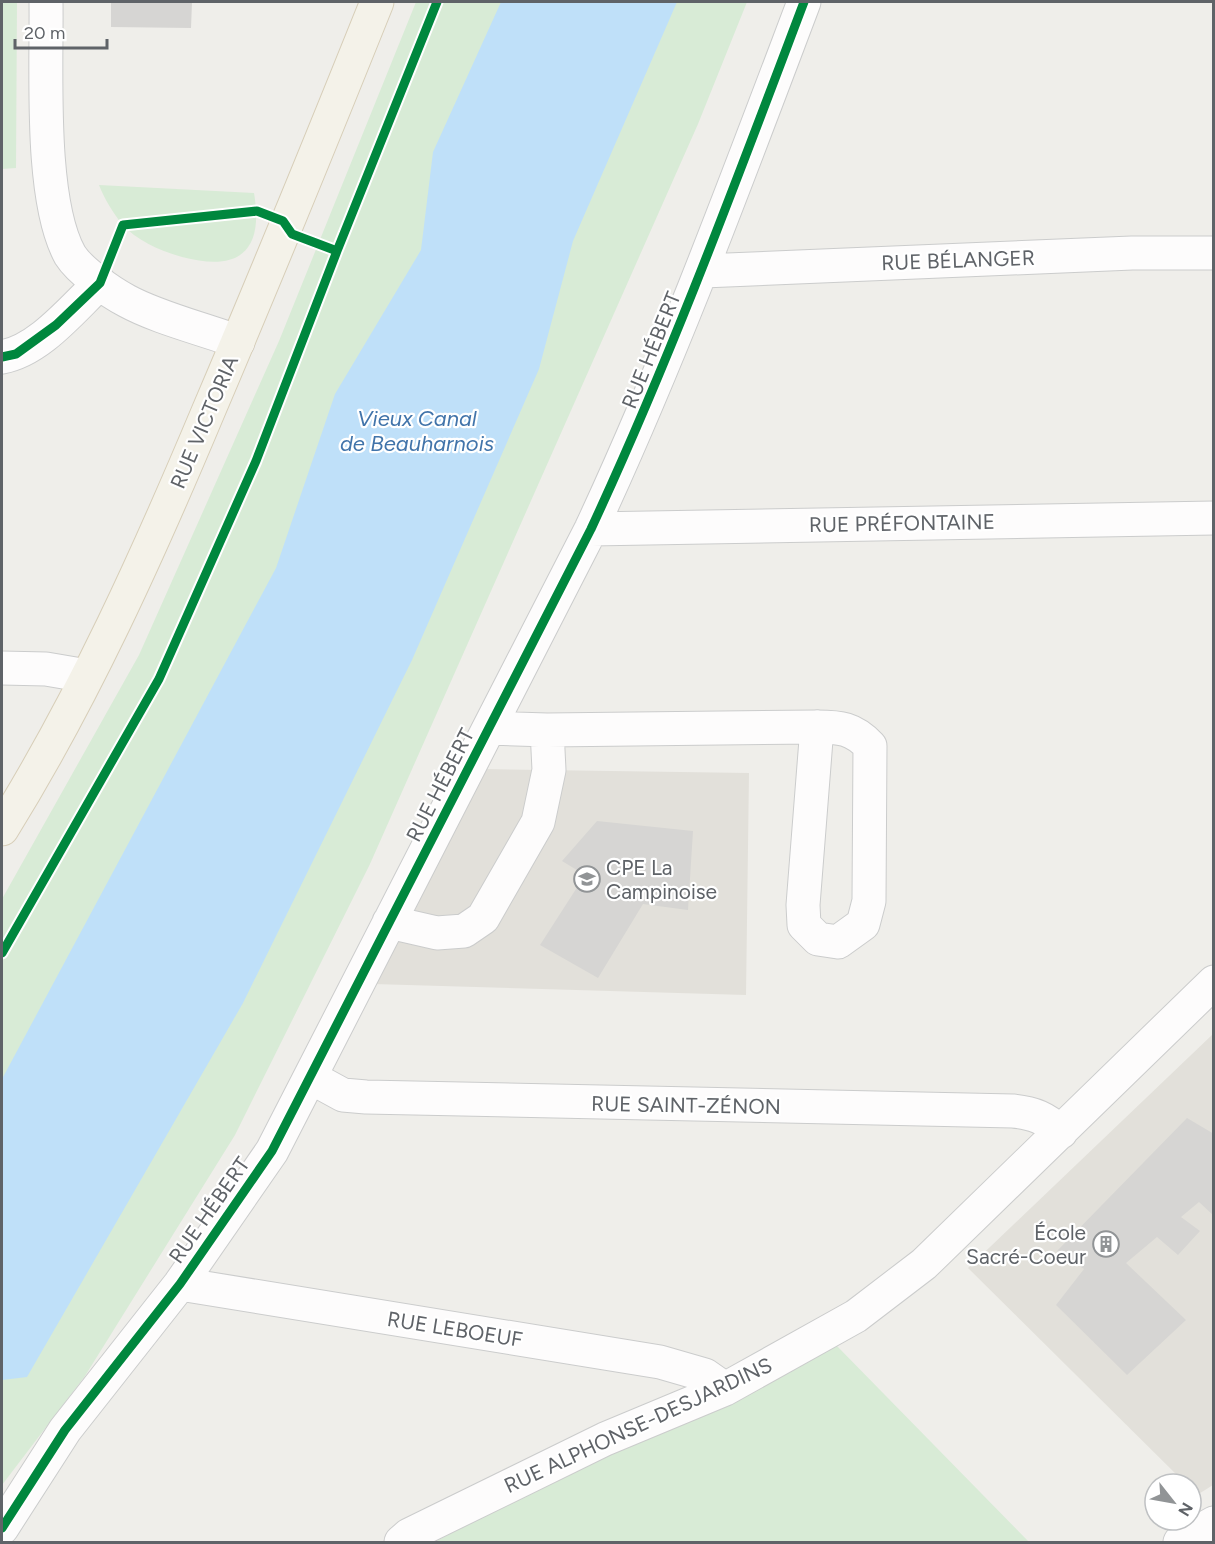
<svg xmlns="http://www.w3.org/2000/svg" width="1215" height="1544" viewBox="0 0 1215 1544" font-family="Figtree,sans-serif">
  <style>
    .education { fill: #e2e0da }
    .green { fill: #d8ebd6 }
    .water { fill: #bfe0f9 }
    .building { fill: #d6d5d3 }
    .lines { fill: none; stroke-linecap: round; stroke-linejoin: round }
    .minor-casing { stroke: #cbcccc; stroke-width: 35 }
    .major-casing { stroke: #d7ceb8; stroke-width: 35 }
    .minor { stroke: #fdfcfc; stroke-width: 33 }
    .major { stroke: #f4f2e9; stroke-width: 33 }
    .cycleway-casing { stroke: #fff; stroke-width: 13 }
    .cycleway { stroke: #00873e; stroke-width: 9 }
    .labels { text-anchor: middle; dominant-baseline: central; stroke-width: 4.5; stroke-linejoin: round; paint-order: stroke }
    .street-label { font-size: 21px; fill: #5f6368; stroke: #fff }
    .poi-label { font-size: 21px; fill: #5f6368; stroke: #fff; text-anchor: start }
    .water-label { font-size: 22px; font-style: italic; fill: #4174aa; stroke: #fff }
  </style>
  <rect width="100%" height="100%" fill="#efeeea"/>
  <path class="education" d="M483,769l266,4 -3,222 -373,-11z
    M1213,1034v451l-16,10 -6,-6v-5h-5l-218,-216z"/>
  <path class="green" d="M2,2h15l-1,166 -14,1z
    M416,2h331l-49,122 -328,740 -135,271 -150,241 -83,109v-586l137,-244 140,-314z
    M99,185l155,8c10,59 -15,79 -72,64 -21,-6 -45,-16 -60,-33 -9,-11 -18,-26 -23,-39z
    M836,1345l193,197h-594l83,-46 153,-68z"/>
  <path class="water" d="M501,2h176l-104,239 -34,128 -127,291 -169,343 -216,374 -25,3v-301l274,-511 59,-174 86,-144 12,-98z"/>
  <path class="building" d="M111,2h81l-1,26 -80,-1z
    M597,821l96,10 -5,79 -45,-6 -45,74 -58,-33 45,-70 -23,-14z
    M1187,1118l27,16v82l-15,-14 -18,15 19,14 -22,24 -21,-18 -31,26 60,57 -59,55 -71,-70 28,-36 -27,-18z"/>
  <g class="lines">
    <g class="minor-casing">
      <path id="minor" d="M46,2c1,65 -7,197 24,253 10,16 40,37 57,46 31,17 77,28 111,41
        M703,271l429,-18h82
        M2,357c38,-7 70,-48 98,-74
        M591,529l623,-11
        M2,668l44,1 41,7
        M489,728l58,2 270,-3c23,0 36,1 53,19l-1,155 -6,23 -25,18 -20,-3 -14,-14 -1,-20 14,-178
        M389,922l48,11 27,-2 19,-13 55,-96 11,-52 -2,-40
        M310,1077l33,18 23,2 647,14c21,2 32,7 48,21
        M180,1284l480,78 45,13 20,14
        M2,1528l63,-98 115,-146 92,-133 319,-622c80,-172 146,-350 213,-527
        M401,1542l8,-7 196,-96 120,-50 131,-73 68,-52 290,-282
        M1180,1542l34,-19"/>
    </g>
    <g class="major-casing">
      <path id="major" d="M2,829c82,-132 146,-274 206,-417 58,-136 114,-273 169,-410"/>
    </g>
    <use href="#minor" class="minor"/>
    <use href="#major" class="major"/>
    <g class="cycleway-casing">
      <path id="cycleway" d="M2,357l14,-3 40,-29 44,-42 23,-58 134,-14 26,10 9,13 45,17
        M2,953l157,-274 97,-218 81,-210 100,-249
        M2,1528l63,-98 115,-146 92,-133 319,-622c80,-172 146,-350 213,-527"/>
    </g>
    <use href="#cycleway" class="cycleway"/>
  </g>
  <defs>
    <g id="school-ring" transform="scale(1.35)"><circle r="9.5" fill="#fff" stroke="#919496" stroke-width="1.5"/><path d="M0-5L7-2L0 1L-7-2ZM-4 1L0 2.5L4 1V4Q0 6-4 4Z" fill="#919496"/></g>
    <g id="building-ring" transform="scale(1.35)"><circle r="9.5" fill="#fff" stroke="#919496" stroke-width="1.5"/><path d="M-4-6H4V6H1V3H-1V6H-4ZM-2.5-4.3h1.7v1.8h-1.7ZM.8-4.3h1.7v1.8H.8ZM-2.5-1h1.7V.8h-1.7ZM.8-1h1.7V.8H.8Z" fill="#919496"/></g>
  </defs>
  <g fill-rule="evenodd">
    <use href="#school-ring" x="587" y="879"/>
    <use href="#building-ring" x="1106" y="1244"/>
  </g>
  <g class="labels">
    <g class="street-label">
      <text transform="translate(958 260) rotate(-2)">RUE BÉLANGER</text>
      <text transform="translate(651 350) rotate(-68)">RUE HÉBERT</text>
      <text transform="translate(204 422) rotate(-67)">RUE VICTORIA</text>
      <text transform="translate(902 523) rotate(-1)">RUE PRÉFONTAINE</text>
      <text transform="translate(440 785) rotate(-63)">RUE HÉBERT</text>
      <text transform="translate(686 1105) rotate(1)">RUE SAINT-ZÉNON</text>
      <text transform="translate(209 1210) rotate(-55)">RUE HÉBERT</text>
      <text transform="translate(455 1329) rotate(9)">RUE LEBOEUF</text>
      <text transform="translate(638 1425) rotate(-25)">RUE ALPHONSE-DESJARDINS</text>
    </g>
    <g class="poi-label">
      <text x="606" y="867">CPE La<tspan x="606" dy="24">Campinoise</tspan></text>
      <text x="1086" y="1232" text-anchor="end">École<tspan x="1086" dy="24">Sacré-Coeur</tspan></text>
    </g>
    <g class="water-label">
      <text x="417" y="418">Vieux Canal<tspan x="417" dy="25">de Beauharnois</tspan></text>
    </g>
  </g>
  <rect width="1215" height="1544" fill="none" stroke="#5f6368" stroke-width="6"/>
  <g transform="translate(1173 1502) rotate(121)"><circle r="28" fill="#ffffff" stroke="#bfc1c3" stroke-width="1.5"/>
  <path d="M0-4.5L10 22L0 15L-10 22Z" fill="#919496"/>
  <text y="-9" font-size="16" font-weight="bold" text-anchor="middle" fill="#5f6368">N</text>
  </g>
  <path d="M15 39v9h92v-9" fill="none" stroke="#5f6368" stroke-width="3"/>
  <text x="24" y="39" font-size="18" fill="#5f6368" stroke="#ffffff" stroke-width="4.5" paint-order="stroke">20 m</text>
</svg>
